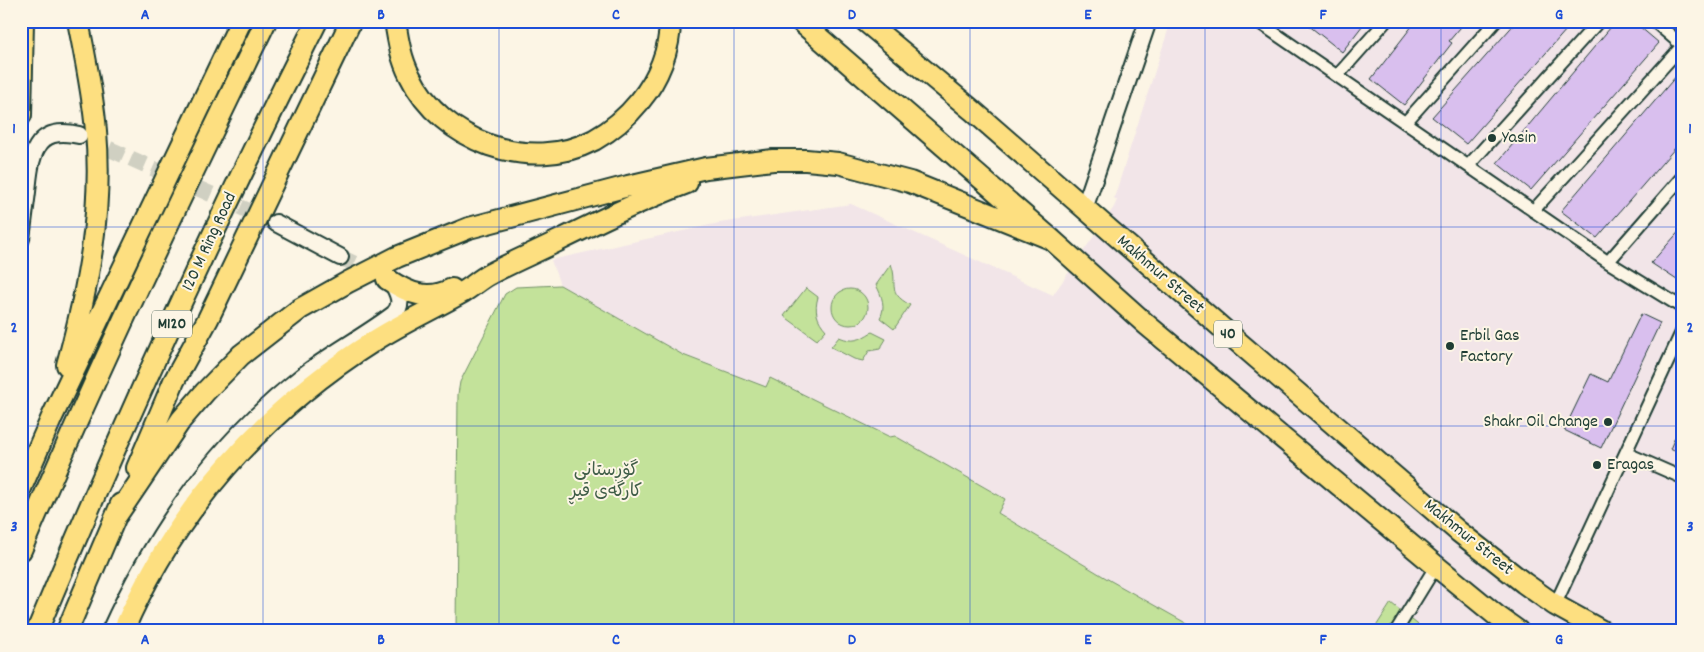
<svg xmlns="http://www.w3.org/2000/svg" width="1704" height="652" viewBox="0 0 1704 652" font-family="Dekko,'Playpen Sans Arabic',sans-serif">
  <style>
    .built { fill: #f2e5e8 }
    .green { fill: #c3e29a; stroke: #719067 }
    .building { fill: #d9bfee; stroke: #1f3d34 }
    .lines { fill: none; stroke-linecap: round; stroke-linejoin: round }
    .secondary-tunnel { stroke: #d0d0c2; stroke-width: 16; stroke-dasharray: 16 8; stroke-linecap: butt }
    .street-casing { stroke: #1f3d34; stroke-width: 15 }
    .secondary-casing { stroke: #1f3d34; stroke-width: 20 }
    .highway-casing { stroke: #1f3d34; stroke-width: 24 }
    .street { stroke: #fcf5e5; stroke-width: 11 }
    .secondary { stroke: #fcf5e5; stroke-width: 16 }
    .highway { stroke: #fddf80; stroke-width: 20 }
    .grid { fill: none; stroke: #1d4ed8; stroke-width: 1; stroke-opacity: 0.55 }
    .poi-dot { fill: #1f3d34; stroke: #fcf5e5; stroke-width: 2 }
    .labels { text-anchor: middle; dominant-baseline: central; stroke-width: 4; stroke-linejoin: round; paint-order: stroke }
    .shield { fill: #fcf5e5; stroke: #617469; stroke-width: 1 }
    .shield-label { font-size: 16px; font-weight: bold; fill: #1f3d34 }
    .poi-label { font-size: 18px; fill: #1f3d34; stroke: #fcf5e5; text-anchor: start }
    .street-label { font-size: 18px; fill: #1f3d34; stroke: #fcf5e5 }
    .park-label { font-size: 18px; fill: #405e48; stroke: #fcf5e5 }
    .neatline { fill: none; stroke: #1d4ed8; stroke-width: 2 }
    .grid-label { font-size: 16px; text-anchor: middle; font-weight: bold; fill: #1d4ed8 }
  </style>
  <rect width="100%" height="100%" fill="#fcf5e5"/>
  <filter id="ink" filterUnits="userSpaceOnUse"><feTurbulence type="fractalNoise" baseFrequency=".02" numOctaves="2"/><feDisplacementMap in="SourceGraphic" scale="10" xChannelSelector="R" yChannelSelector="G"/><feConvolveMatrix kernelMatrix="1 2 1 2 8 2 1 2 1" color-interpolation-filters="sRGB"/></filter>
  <g filter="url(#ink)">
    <path class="built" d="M1171,21h512v610h-263l2,-3 -31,-24 -18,27h-173l-89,-50 -114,-69 8,-13 -110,-63 -5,1 -120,-59 -4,9 -83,-32 -123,-70 -9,-25 168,-37 132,-19 202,91 61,-88 3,-7 -3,-2z"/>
    <path class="green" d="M891,264c8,20 -6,27 19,41l-16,24 -14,-11c6,-11 2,-22 -4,-33z
      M560,285l123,70 83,32 4,-9 120,59 5,-1 110,63 -7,14 113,68 89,50h-744l2,-237 2,-12 45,-88 11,-7z
      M806,288l12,9c-4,14 -1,23 8,33l-9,10 -33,-24z
      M832 307a18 18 0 1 1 36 0a18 18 0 1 1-36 0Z
      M872,332l14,7 -6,10 -11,2 -6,10 -9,-2 -23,-12 8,-10c15,6 20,3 33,-5z
      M1391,603l31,25 -2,3h-47z"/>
    <path class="building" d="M1303,21h63l-24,31z
      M1416,21h50l-17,20 3,2 -48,62 -33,-26z
      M1517,21h57l-108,123 -34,-27z
      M1616,21h17l26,22 -128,147 -34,-27z
      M1683,68v71l-86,99 -36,-27z
      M1683,227v57l-32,-21z
      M1641,314l19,9 -59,125 -37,-18 27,-56 17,8z
      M1683,419v36l-13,-6z"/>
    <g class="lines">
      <path class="secondary-tunnel" d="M87,139l189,84
        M340,257l39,18"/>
      <g class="street-casing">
        <path id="street" d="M1257,21l351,241 75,46
          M1654,21l29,25
          M1337,76l49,-55
          M1405,123l91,-102
          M1468,166l131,-145
          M1533,211l150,-166
          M1608,262l75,-86
          M1626,453l57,25
          M1555,605l128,-276
          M1396,631l40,-65"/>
      </g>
      <g class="secondary-casing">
        <path id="secondary" d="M1084,209l64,-188
          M276,223l64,34
          M21,239c2,-15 4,-31 6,-47 3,-34 7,-68 52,-57
          M110,631c44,-97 106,-187 190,-253 30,-24 64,-41 94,-64 10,-10 4,-21 -2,-32"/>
      </g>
      <g class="highway-casing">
        <path id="highway" d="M395,21c3,19 6,38 15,55 31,65 119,98 184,64 18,-10 33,-23 46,-39 18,-22 30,-51 30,-80
          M800,21l251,218 96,86 289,241 61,50 21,15
          M865,21l107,89 265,231 222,191 65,51 31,22 47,26
          M21,115l2,-94
          M387,279c22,15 41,22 65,10
          M67,365c21,-76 36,-155 29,-234 -3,-37 -11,-74 -18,-110
          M137,468l37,-87 34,-62 143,-298
          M21,488l31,-71 189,-396
          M117,515l64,-95 24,-28 36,-37 59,-46 48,-27 49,-25 72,-29 159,-42 78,-18 67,-8h33l32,3 72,19 141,57
          M21,550c76,-179 160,-354 245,-529
          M37,631c86,-206 179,-410 280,-610
          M67,631l54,-127
          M123,631c52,-121 140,-220 251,-290 28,-18 59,-32 89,-49 9,-5 16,-12 25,-17 22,-12 46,-22 68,-33 43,-21 86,-42 131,-59"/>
      </g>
      <use href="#street" class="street"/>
      <use href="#secondary" class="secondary"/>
      <use href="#highway" class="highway"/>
    </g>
  </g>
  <path class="grid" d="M263,21v610M499,21v610M734,21v610M970,21v610M1205,21v610M1441,21v610M21,227h1662M21,426h1662"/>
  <g class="poi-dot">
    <circle cx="1492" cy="138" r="5"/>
    <circle cx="1450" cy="346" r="5"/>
    <circle cx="1608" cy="422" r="5"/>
    <circle cx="1597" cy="465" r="5"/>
  </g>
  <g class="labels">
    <g class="shield">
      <rect x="152" y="310.5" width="40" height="27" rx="4"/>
      <rect x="1214" y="320.5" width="28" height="27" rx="4"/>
    </g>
    <g class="shield-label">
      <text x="172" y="324">M120</text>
      <text x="1228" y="334">40</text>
    </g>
    <g class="poi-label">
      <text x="1502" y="138">Yasin</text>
      <text x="1460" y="336">Erbil Gas<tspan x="1460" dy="21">Factory</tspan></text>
      <text x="1598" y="422" text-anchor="end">Shakr Oil Change</text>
      <text x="1607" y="465">Eragas</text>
    </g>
    <g class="street-label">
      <text transform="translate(210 242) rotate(-65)">120 M Ring Road</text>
      <text transform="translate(1160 275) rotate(41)">Makhmur Street</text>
      <text transform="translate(1468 538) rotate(39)">Makhmur Street</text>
    </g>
    <g class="park-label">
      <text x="606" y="471">گۆڕستانی<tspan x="606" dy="21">کارگەی قیڕ</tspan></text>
    </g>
  </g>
  <rect width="1704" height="652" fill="none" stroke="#fcf5e5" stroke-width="55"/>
  <rect x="28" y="28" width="1648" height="596" class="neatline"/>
  <g class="grid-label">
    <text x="145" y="19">A</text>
    <text x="381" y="19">B</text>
    <text x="616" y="19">C</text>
    <text x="852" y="19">D</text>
    <text x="1088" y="19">E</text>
    <text x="1323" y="19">F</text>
    <text x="1559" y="19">G</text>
    <text x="14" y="133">1</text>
    <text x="1690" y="133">1</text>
    <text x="14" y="332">2</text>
    <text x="1690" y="332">2</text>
    <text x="14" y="531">3</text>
    <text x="1690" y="531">3</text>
    <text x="145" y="644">A</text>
    <text x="381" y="644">B</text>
    <text x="616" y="644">C</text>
    <text x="852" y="644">D</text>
    <text x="1088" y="644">E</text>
    <text x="1323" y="644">F</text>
    <text x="1559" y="644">G</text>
  </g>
</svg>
